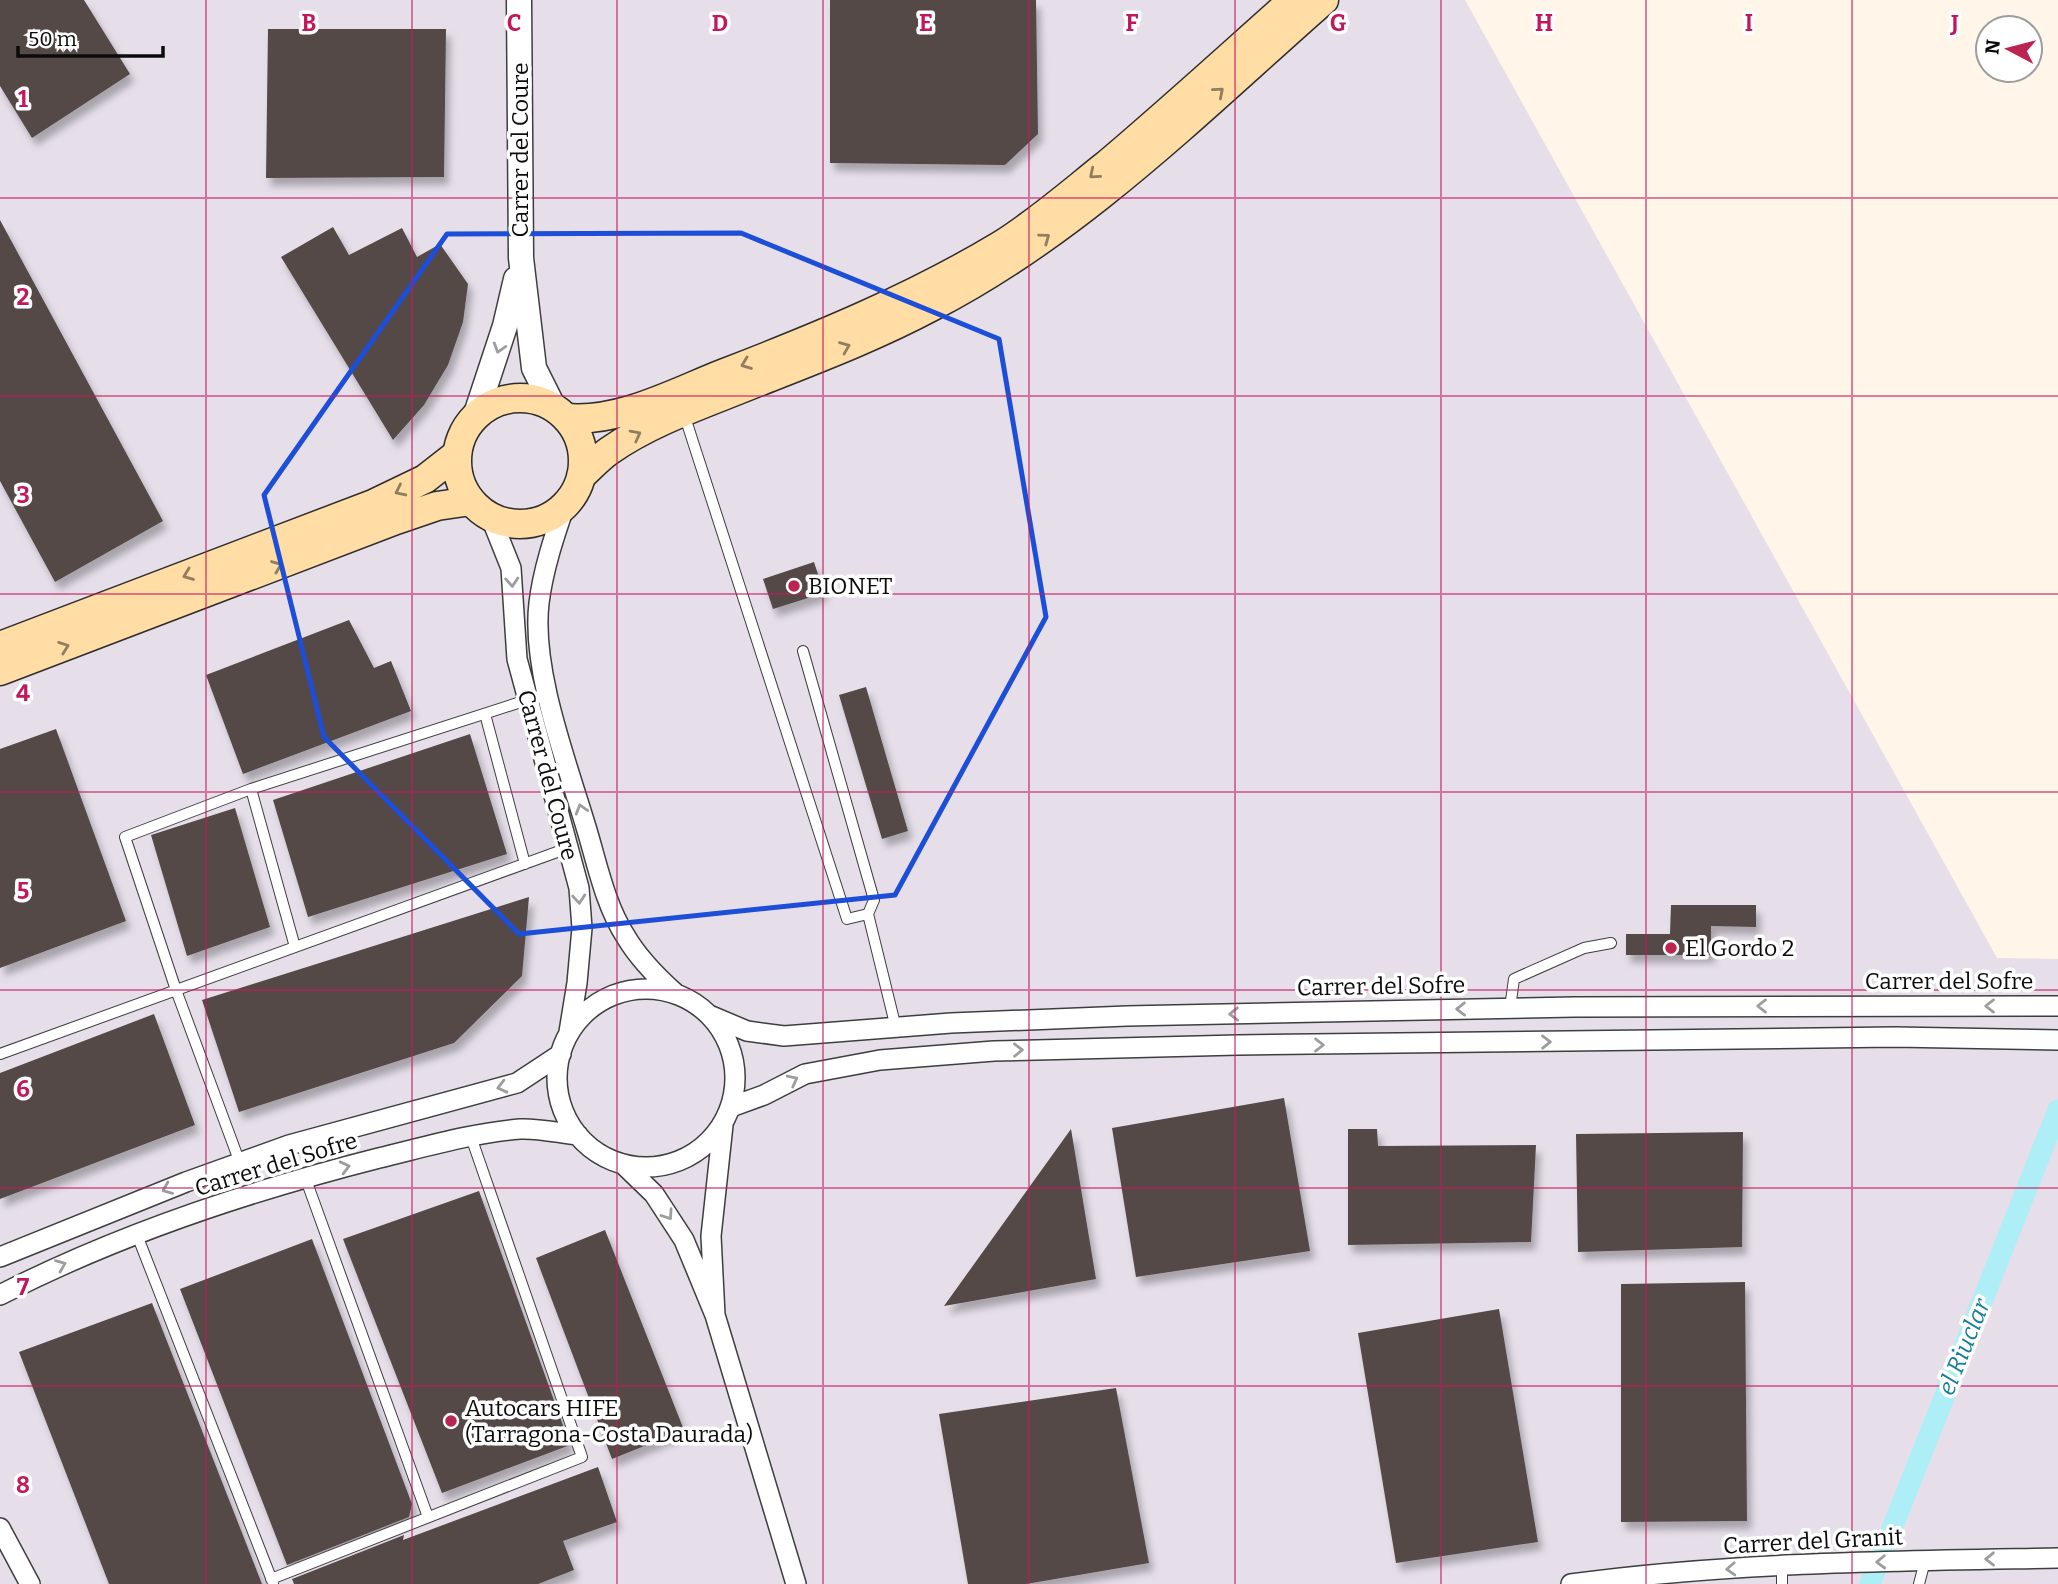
<svg xmlns="http://www.w3.org/2000/svg" width="2058" height="1584" viewBox="0 0 2058 1584" font-family="Bitter,serif">
  <style>
    .industrial { fill: #e6dfea }
    .lines { fill: none; stroke-linecap: round; stroke-linejoin: round }
    .canal { stroke: #aeeef6; stroke-width: 21 }
    .building { fill: #544947; filter: url(#shadow) }
    .service-casing { stroke: #3e3e3e; stroke-width: 12 }
    .minor-casing { stroke: #3e3e3e; stroke-width: 22 }
    .tertiary-casing { stroke: #3e3e3e; stroke-width: 27 }
    .secondary-casing { stroke: #2d2d2d; stroke-width: 31 }
    .service { stroke: #fff; stroke-width: 10 }
    .minor { stroke: #fff; stroke-width: 19 }
    .tertiary { stroke: #fff; stroke-width: 24 }
    .secondary { stroke: #ffdda4; stroke-width: 28 }
    .oneway { stroke: #917e5f }
    .oneway2 { stroke: #9d9d9d }
    .marked { fill: none; stroke: #1d4ed8; stroke-width: 5; stroke-linejoin: round }
    .grid { fill: none; stroke: #c2185b; stroke-width: 2; stroke-opacity: 0.55 }
    .poi-dot { fill: #bb2351; stroke: #fff; stroke-width: 2.5 }
    .labels { text-anchor: middle; dominant-baseline: central; stroke-width: 7; stroke-linejoin: round; paint-order: stroke }
    .street-label { font-size: 23px; fill: #0b0b0b; stroke: #fff }
    .poi-label { font-size: 23px; fill: #0b0b0b; stroke: #fff; text-anchor: start }
    .water-label { font-size: 24px; font-style: italic; fill: #147f96; stroke: #fff }
    .grid-label { font-size: 23px; text-anchor: middle; font-weight: bold; fill: #c2185b; stroke: #fff; stroke-width: 7; stroke-linejoin: round; paint-order: stroke }
  </style>
  <defs>
    <filter id="shadow"><feDropShadow dx="4.5" dy="8" stdDeviation="3.5" flood-color="#0004"/></filter>
  </defs>
  <rect width="100%" height="100%" fill="#fff5e9"/>
  <path class="industrial" d="M0,0h1465l532,958 61,1v625h-2058z"/>
  <g class="lines">
    <path class="canal" d="M1870,1584l188,-474"/>
  </g>
  <path class="building" d="M0,0h84l46,74 -98,64 -32,-52z
    M830,0h206l2,134 -33,31 -175,-2z
    M268,29h178l-2,148 -178,1z
    M0,220l163,301 -108,61 -55,-101z
    M333,227l16,28 53,-27 15,29 23,-13 28,40 -5,38 -15,43 -24,40 -31,35 -112,-183z
    M814,562l10,31 -51,16 -10,-30z
    M349,620l25,48 17,-7 20,50 -168,63 -37,-99z
    M866,687l42,144 -26,8 -43,-144z
    M56,729l70,192 -126,47v-219z
    M470,734l37,120 -199,63 -35,-117z
    M235,808l35,119 -83,29 -36,-121z
    M529,897l-7,79 -68,67 -215,69 -37,-112z
    M1671,905h85v22l-45,-1v29h-85v-21h44z
    M154,1014l41,111 -195,74v-126z
    M1284,1098l26,153 -174,26 -24,-149z
    M1071,1129l25,150 -152,27z
    M1348,1129h29l1,17 158,-1 -5,97 -183,3z
    M1743,1132l-1,115 -164,5 -2,-118z
    M479,1191l91,254 -128,48 -99,-254z
    M605,1230l79,200 -72,29 -76,-201z
    M312,1239l100,265 -3,13 -122,48 -107,-276z
    M1745,1282l2,239 -126,1v-238z
    M152,1303l110,281h-153l-90,-232z
    M1499,1309l39,233 -142,21 -38,-230z
    M1116,1388l33,175 -123,21h-58l-29,-170z
    M598,1467l19,55 -54,19 11,29 -36,14h-244l-2,-5 112,-44 -1,5z"/>
  <g class="lines">
    <g class="service-casing">
      <path id="service" d="M684,414l163,505 21,-5
        M803,651l71,249 -6,14 28,114
        M485,714l40,150
        M251,789l44,158
        M1510,1008l4,-29 70,-31 27,-5
        M0,1054l568,-206
        M240,1163l-64,-173 -51,-153 126,-48 276,-89
        M305,1177l123,340
        M137,1235l136,348
        M1782,1566v18
        M271,1579l311,-122 -111,-320
        M1919,1584l6,-23"/>
    </g>
    <g class="minor-casing">
      <path id="minor" d="M565,505c-11,32 -22,65 -26,98 -8,67 28,160 47,224 11,36 19,78 40,110 13,22 30,39 49,56
        M491,518l20,50 6,91 62,229 3,40 -5,55 -8,49
        M557 1078a89 89 0 1 1 178 0a89 89 0 1 1-178 0Z
        M709,1015l38,16 37,5 167,-13 176,-7 447,-9 484,-1
        M731,1107l33,-12 41,-21 75,-14 114,-9 244,-6 657,-8 163,3
        M623,1164l31,30 30,46 31,75 -4,-79 12,-111
        M0,1257l186,-75 103,-37 228,-62 44,-29
        M0,1295c119,-61 249,-104 379,-137 46,-11 93,-25 141,-29 18,-1 39,4 58,6
        M715,1315l81,269
        M0,1528l30,56
        M1571,1584c161,-22 325,-23 487,-26"/>
    </g>
    <g class="tertiary-casing">
      <path id="tertiary" d="M519,0l2,258 13,110 20,40
        M475,417l30,-91 11,-47"/>
    </g>
    <g class="secondary-casing">
      <path id="secondary" d="M457 461a63 63 0 1 1 126 0a63 63 0 1 1-126 0Z
        M566,418c53,5 108,-25 156,-44 96,-37 191,-76 279,-129 37,-23 71,-53 105,-80 64,-54 125,-110 187,-165
        M581,476c9,-8 18,-18 28,-25 43,-30 95,-47 144,-67 61,-24 122,-47 180,-78 147,-76 267,-197 391,-306
        M0,646l373,-142 52,-25 32,-25
        M0,671l396,-151 41,-14 34,-5"/>
    </g>
    <use href="#service" class="service"/>
    <use href="#minor" class="minor"/>
    <use href="#tertiary" class="tertiary"/>
    <use href="#secondary" class="secondary"/>
  </g>
  <defs><path id="oneway-chevron" d="M-2-3.5L2.5 0L-2 3.5" fill="none" stroke-width="1.6" stroke-linecap="round" stroke-linejoin="round" transform="scale(1.75)"/></defs>
  <g class="oneway">
    <use href="#oneway-chevron" transform="translate(1219 92) rotate(-41)"/>
    <use href="#oneway-chevron" transform="translate(1094 174) rotate(140)"/>
    <use href="#oneway-chevron" transform="translate(1045 238) rotate(-36)"/>
    <use href="#oneway-chevron" transform="translate(845 347) rotate(-22)"/>
    <use href="#oneway-chevron" transform="translate(746 364) rotate(159)"/>
    <use href="#oneway-chevron" transform="translate(636 435) rotate(-28)"/>
    <use href="#oneway-chevron" transform="translate(400 491) rotate(154)"/>
    <use href="#oneway-chevron" transform="translate(277 566) rotate(-21)"/>
    <use href="#oneway-chevron" transform="translate(188 575) rotate(159)"/>
    <use href="#oneway-chevron" transform="translate(64 647) rotate(-20)"/>
  </g>
  <g class="oneway2">
    <use href="#oneway-chevron" transform="translate(499 348) rotate(107)"/>
    <use href="#oneway-chevron" transform="translate(512 582) rotate(86)"/>
    <use href="#oneway-chevron" transform="translate(581 809) rotate(-107)"/>
    <use href="#oneway-chevron" transform="translate(579 899) rotate(85)"/>
    <use href="#oneway-chevron" transform="translate(1762 1006) rotate(180)"/>
    <use href="#oneway-chevron" transform="translate(1990 1006) rotate(180)"/>
    <use href="#oneway-chevron" transform="translate(1461 1009) rotate(179)"/>
    <use href="#oneway-chevron" transform="translate(1234 1014) rotate(179)"/>
    <use href="#oneway-chevron" transform="translate(1546 1042) rotate(-1)"/>
    <use href="#oneway-chevron" transform="translate(1319 1045)"/>
    <use href="#oneway-chevron" transform="translate(1018 1050) rotate(-1)"/>
    <use href="#oneway-chevron" transform="translate(793 1080) rotate(-27)"/>
    <use href="#oneway-chevron" transform="translate(502 1087) rotate(166)"/>
    <use href="#oneway-chevron" transform="translate(345 1167) rotate(-14)"/>
    <use href="#oneway-chevron" transform="translate(167 1189) rotate(158)"/>
    <use href="#oneway-chevron" transform="translate(668 1215) rotate(56)"/>
    <use href="#oneway-chevron" transform="translate(61 1265) rotate(-22)"/>
    <use href="#oneway-chevron" transform="translate(1990 1559) rotate(179)"/>
    <use href="#oneway-chevron" transform="translate(1881 1562) rotate(178)"/>
    <use href="#oneway-chevron" transform="translate(1731 1569) rotate(177)"/>
  </g>
  <path class="marked" d="M741,233l258,106 47,278 -151,278 -376,39 -195,-197 -60,-242 183,-261z"/>
  <path class="grid" d="M206,0v1584M412,0v1584M617,0v1584M823,0v1584M1029,0v1584M1235,0v1584M1441,0v1584M1646,0v1584M1852,0v1584M0,198h2058M0,396h2058M0,594h2058M0,792h2058M0,990h2058M0,1188h2058M0,1386h2058"/>
  <g class="poi-dot">
    <circle cx="794" cy="586" r="7"/>
    <circle cx="1671" cy="948" r="7"/>
    <circle cx="451" cy="1421" r="7"/>
  </g>
  <g class="labels">
    <g class="street-label">
      <text transform="translate(520 150) rotate(-90)">Carrer del Coure</text>
      <text transform="translate(548 775) rotate(75)">Carrer del Coure</text>
      <text x="1949" y="981">Carrer del Sofre</text>
      <text transform="translate(1381 986) rotate(-1)">Carrer del Sofre</text>
      <text transform="translate(276 1164) rotate(-17)">Carrer del Sofre</text>
      <text transform="translate(1813 1541) rotate(-3)">Carrer del Granit</text>
    </g>
    <g class="poi-label">
      <text x="808" y="586">BIONET</text>
      <text x="1685" y="948">El Gordo 2</text>
      <text x="465" y="1408">Autocars HIFE<tspan x="465" dy="26">(Tarragona-Costa Daurada)</tspan></text>
    </g>
    <g class="water-label">
      <text transform="translate(1964 1347) rotate(-68)">el Riuclar</text>
    </g>
  </g>
  <g class="grid-label">
    <text x="309" y="31">B</text>
    <text x="514" y="31">C</text>
    <text x="720" y="31">D</text>
    <text x="926" y="31">E</text>
    <text x="1132" y="31">F</text>
    <text x="1338" y="31">G</text>
    <text x="1544" y="31">H</text>
    <text x="1749" y="31">I</text>
    <text x="1955" y="31">J</text>
    <text x="23" y="107">1</text>
    <text x="23" y="305">2</text>
    <text x="23" y="503">3</text>
    <text x="23" y="701">4</text>
    <text x="23" y="899">5</text>
    <text x="23" y="1097">6</text>
    <text x="23" y="1295">7</text>
    <text x="23" y="1493">8</text>
  </g>
  <g transform="translate(2009 49) rotate(277)"><circle r="33" fill="#ffffff" stroke="#9d9d9d" stroke-width="2"/>
  <path d="M0-5L12 26L0 18L-12 26Z" fill="#bb2351"/>
  <text y="-10" font-size="19" font-weight="bold" text-anchor="middle" fill="#0b0b0b">N</text>
  </g>
  <path d="M18 46v10h145v-10" fill="none" stroke="#0b0b0b" stroke-width="3.5"/>
  <text x="28" y="46" font-size="21" fill="#0b0b0b" stroke="#ffffff" stroke-width="5" paint-order="stroke">50 m</text>
</svg>
